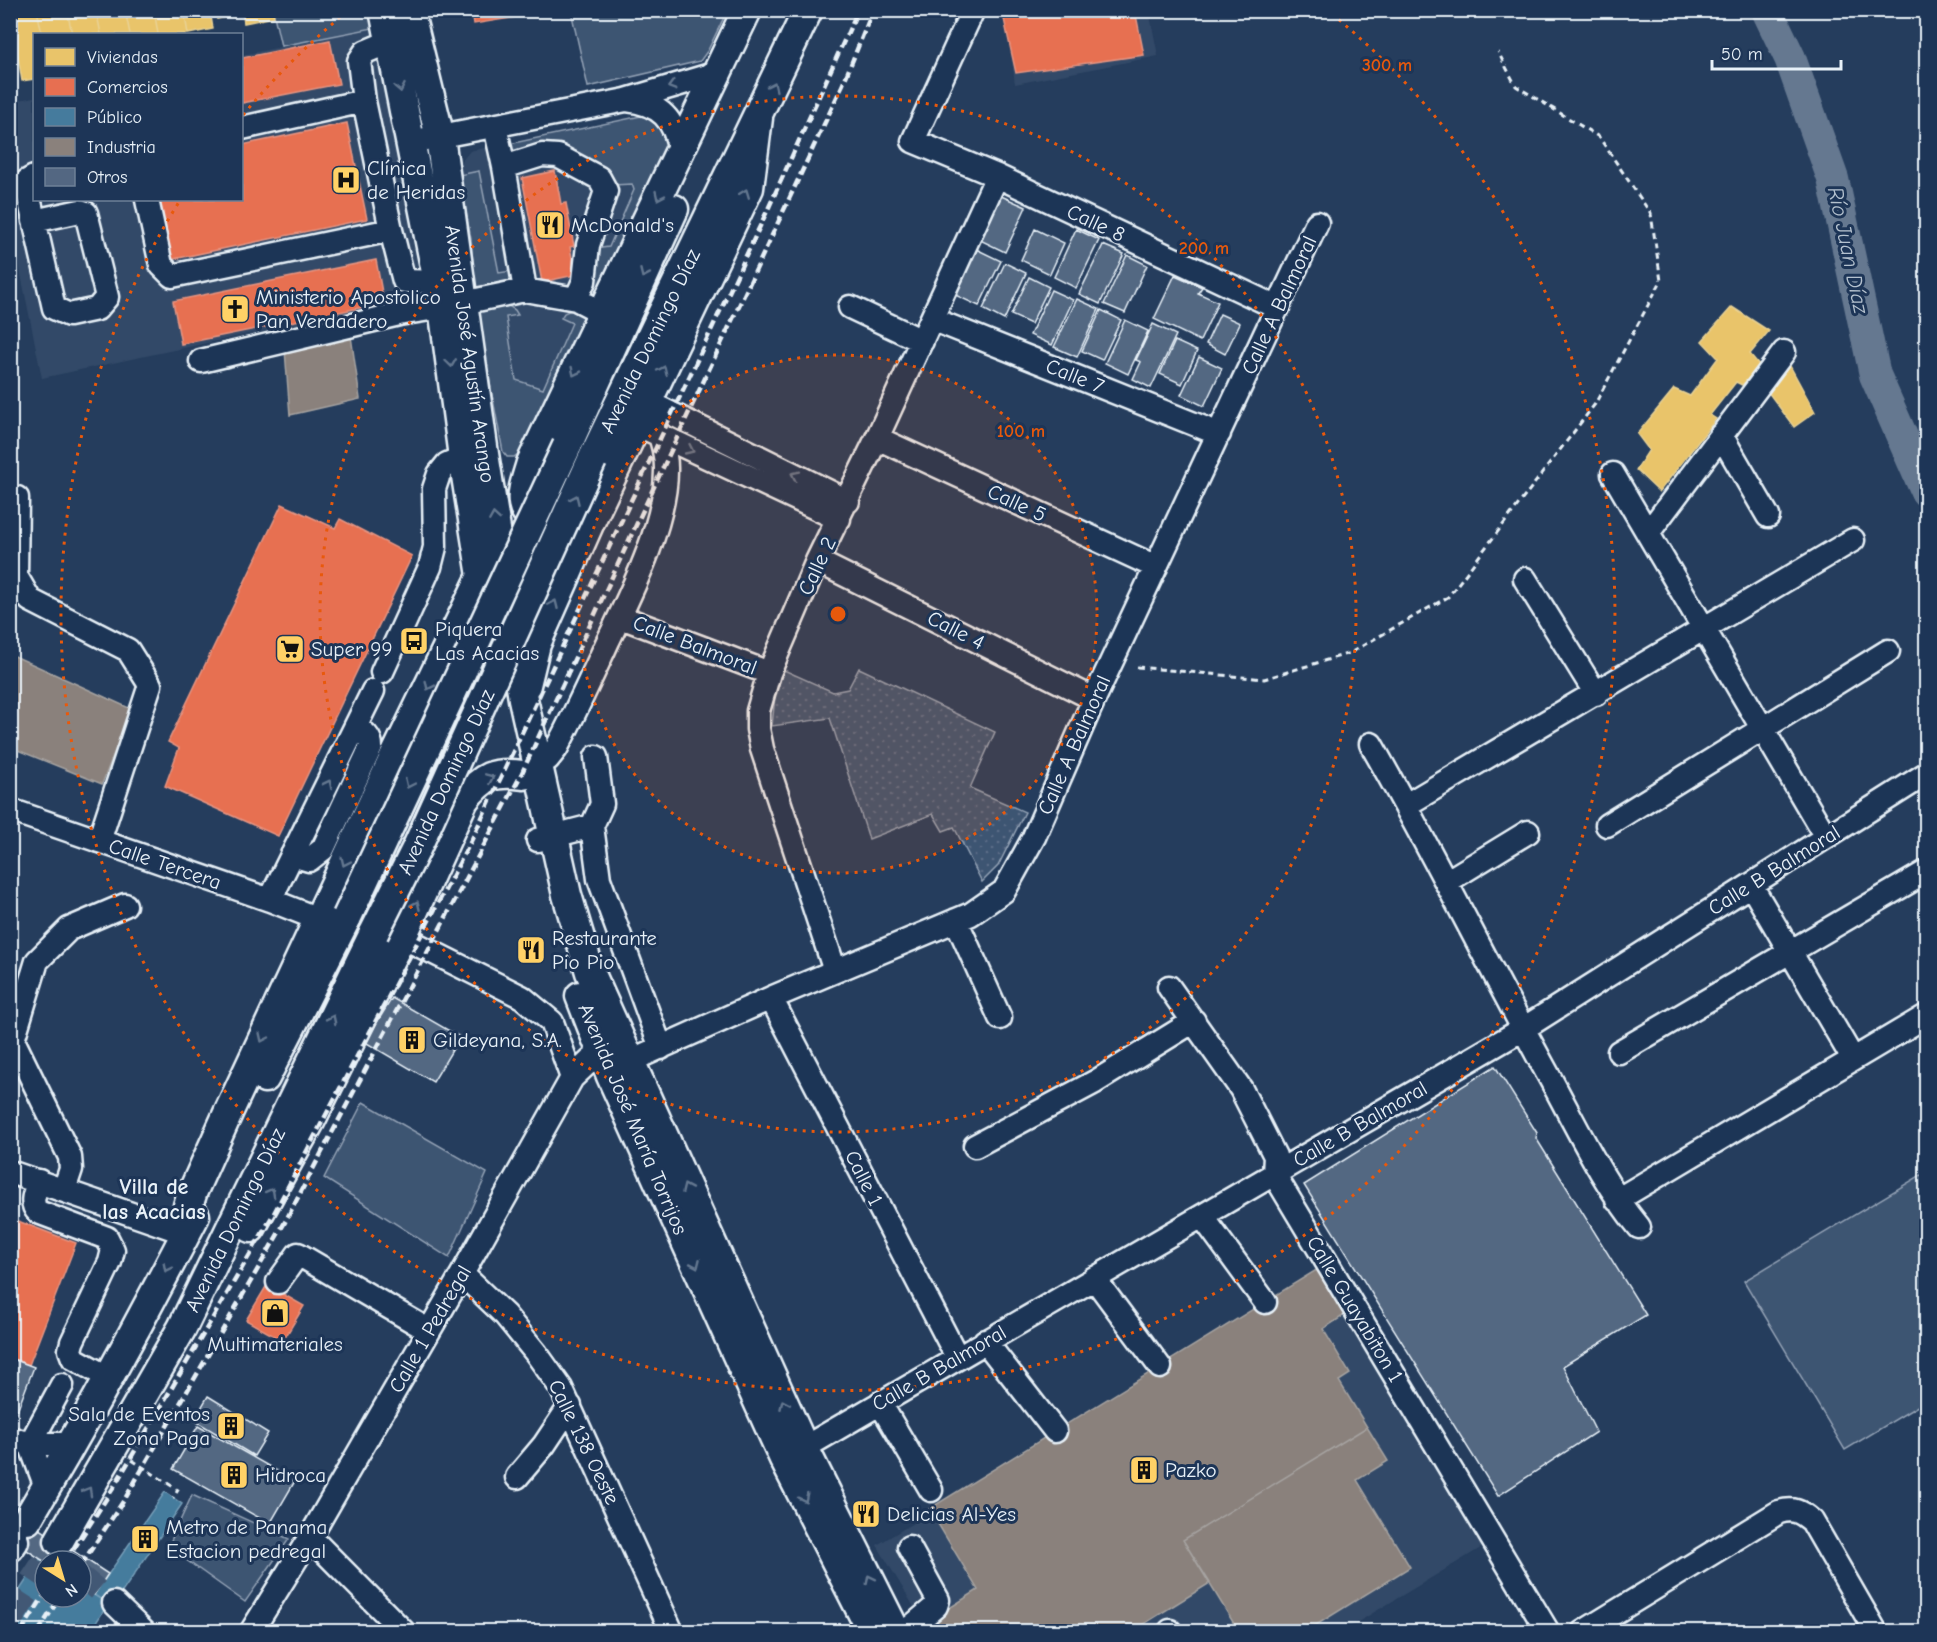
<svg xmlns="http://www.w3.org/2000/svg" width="1937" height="1642" viewBox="0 0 1937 1642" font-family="'Comic Neue',sans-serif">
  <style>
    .built { fill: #334a68 }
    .grass { fill: #3e5472; stroke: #93a2b5; stroke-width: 1.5 }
    .park { fill: url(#park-dots); stroke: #93a2b5; stroke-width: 1.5 }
    .homes { fill: #e9c46a; stroke: #e9d295; stroke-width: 1.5 }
    .shops { fill: #e76f51; stroke: #e79683; stroke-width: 1.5 }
    .public { fill: #457b9d; stroke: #769eb8; stroke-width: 1.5 }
    .industry { fill: #8a817c; stroke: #a6a3a1; stroke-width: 1.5 }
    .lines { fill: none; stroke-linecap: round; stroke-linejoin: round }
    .river { stroke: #657890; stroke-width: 32 }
    .building { fill: #536782; stroke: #e8f1f8; stroke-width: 1.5 }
    .minor-tunnel { stroke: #425874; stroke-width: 22; stroke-dasharray: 22 11; stroke-linecap: butt }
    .major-tunnel { stroke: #425874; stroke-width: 28; stroke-dasharray: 28 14; stroke-linecap: butt }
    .minor-casing { stroke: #e8f1f8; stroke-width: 27 }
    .major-casing { stroke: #e8f1f8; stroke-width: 33 }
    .path { stroke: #e8f1f8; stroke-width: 3; stroke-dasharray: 6 4.5; stroke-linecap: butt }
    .minor { stroke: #1d3557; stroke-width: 22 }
    .major { stroke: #1d3557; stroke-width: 28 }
    .rail { stroke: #e8f1f8; stroke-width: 4.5; stroke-dasharray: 9 4.5; stroke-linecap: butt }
    .major-bridge-casing { stroke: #e8f1f8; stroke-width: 33; stroke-linecap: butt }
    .major-bridge { stroke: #1d3557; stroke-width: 28 }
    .oneway { stroke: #64778f }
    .ring { fill: none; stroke: #e8590c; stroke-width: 3; stroke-dasharray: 3 6 }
    .labels { text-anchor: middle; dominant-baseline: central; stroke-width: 6; stroke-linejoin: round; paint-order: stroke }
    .poi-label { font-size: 21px; fill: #e8f1f8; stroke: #1d3557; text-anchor: start }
    .street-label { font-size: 21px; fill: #e8f1f8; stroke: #1d3557 }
    .water-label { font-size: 22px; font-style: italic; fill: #b4c1ce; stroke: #1d3557 }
    .neighbourhood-label { font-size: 22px; font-weight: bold; fill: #e8f1f8; stroke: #1d3557 }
    .centre { fill: #e8590c; stroke: #1d3557; stroke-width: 3 }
    .ring-label { font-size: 18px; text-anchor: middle; font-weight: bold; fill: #e8590c; stroke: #1d3557; stroke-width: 6; stroke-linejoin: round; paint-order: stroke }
  </style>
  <defs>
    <pattern id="park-dots" width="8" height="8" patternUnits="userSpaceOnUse" patternTransform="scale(1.5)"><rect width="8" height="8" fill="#3e5472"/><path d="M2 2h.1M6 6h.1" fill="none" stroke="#5a6d87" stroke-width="1.8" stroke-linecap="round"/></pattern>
  </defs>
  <rect width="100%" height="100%" fill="#253d5d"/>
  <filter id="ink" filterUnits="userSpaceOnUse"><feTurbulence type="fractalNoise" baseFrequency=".0167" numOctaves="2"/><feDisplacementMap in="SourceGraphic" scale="12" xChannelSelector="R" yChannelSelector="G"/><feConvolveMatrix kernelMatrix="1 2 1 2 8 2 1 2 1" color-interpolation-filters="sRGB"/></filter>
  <g filter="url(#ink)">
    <path class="built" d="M1006,11h143l9,45 -143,28z
      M373,28l50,269 -381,81 -31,-153 -1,-123 24,-5v103h208v-145z
      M641,116l25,28 -152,313h-7l-4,-5 -26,-137 -6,-76 -12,-64 2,-13 9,-11z
      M1321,1276l163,270 -141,85 -414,1 -52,-87z"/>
    <path class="grass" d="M273,11h96l4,17 -92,18z
      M571,11v-1l156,1 -19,39 -8,11 -112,26z
      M641,116l11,1 14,18v9l-71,154 -5,-5 4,-44 15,-2 25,-57 -2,-6 -20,1 -13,-15 -88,-16 -2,-10z
      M479,171l20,102 12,-2 1,8 -5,5 -32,5 -4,-50 -12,-64z
      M507,305l8,5 3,5 -12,2 10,63 27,9 29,-66 -11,-5 3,-5 7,-3 16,5 -63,134 -10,8h-7l-4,-5 -26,-137 5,-7z
      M363,1102l124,71 -38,85 -125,-80z
      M1926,1172v229l-81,49 -101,-169z
      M192,1495l97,44 -44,63 -77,-55z"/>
    <path class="park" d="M859,668l136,64 -25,56 55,24 -27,54 -16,16 -28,-55 -11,4 -10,-17 -64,25 -39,-121 -58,8 3,-30 9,-26 49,22 15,-3z"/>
    <path class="homes" d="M37,10h30l5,24h-30z
      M37,10l5,24h-8v45l-12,2 -12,-70z
      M67,10h29l5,24h-29z
      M96,10h29l5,24h-29z
      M125,10h29l4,24h-28z
      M154,10h30l4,24h-30z
      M184,10h26l3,19 -25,5z
      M215,10h24l1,4 -23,5z
      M242,10h31l1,7 -30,6z
      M10,20l8,39 -8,2z
      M1732,307l37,24 -19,23 10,12 -18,19 -6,-3 -26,33 6,4 -57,73 -23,-22 13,-20 -12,-16 37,-45 16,7 28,-38 -16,-17z
      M1789,364l26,48 -21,15 -26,-35z"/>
    <path class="shops" d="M472,10h75v2l-73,12z
      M1002,10h133l9,45 -128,18z
      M330,40l9,44 -97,19v-45z
      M347,123l20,96 -203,42 -13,-61h91v-55z
      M555,171l6,33 5,-1 8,43 -4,1 5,28 -33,7 -20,-104z
      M376,260l8,43 -203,41 -8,-43z
      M282,504l53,24 5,-9 72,37 -134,280 -113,-50 14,-38 -11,-6z
      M10,1218l66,25 -47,122 -19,-7z
      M267,1285l37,21 -21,35 -37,-21z"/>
    <path class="public" d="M165,1492l17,12 -70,103 -18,-12z
      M40,1559l5,3v35h36v-11l27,18 -18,28h-80v-27z"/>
    <path class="industry" d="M350,329l10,70 -70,16 -5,-65 45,-7 -2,-9z
      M10,654l121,55 -29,75 -92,-37z
      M1318,1269l28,45 -23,15 27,45 -11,7 28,46 -184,113 27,43 -79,49h-191l-8,-13 46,-29 -49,-81z
      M1367,1427l21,34 -31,19 53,87 -105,65h-66l-56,-92z"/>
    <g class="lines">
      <path class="river" d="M1767,10l23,48 43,121 42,196 51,116"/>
    </g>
    <path class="building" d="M999,195l27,12 -21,45 -27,-13z
      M1035,229l29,14 -14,31 -29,-14z
      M1076,229l23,11 -23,48 -22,-11z
      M1103,245l21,9 -24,50 -21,-10z
      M974,248l27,13 -22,45 -26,-12z
      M1127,255l20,10 -22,48 -21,-9z
      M1005,263l21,10 -22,47 -21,-11z
      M1175,275l27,12 -4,6 20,9 -18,39 -46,-22z
      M1029,277l20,10 -18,37 -20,-9z
      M1051,290l22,10 -21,45 -22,-10z
      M1077,299l22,10 -22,48 -23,-10z
      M1101,310l20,10 -19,40 -20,-9z
      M1220,314l20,9 -15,31 -19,-10z
      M1125,320l23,11 -20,43 -23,-11z
      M1153,324l23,11 -25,53 -18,-9 8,-17 -5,-2z
      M1175,341l22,10 -15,33 -22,-10z
      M1199,357l23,11 -18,38 -23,-11z
      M392,998l68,39 -27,45 -68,-40z
      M1495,1066l42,67 -1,5 110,177 -83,51 33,66 -98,64 -194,-311z
      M10,1358l24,9 -18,47 -6,-3z
      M208,1396l60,37 -14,23 -60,-36z
      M198,1426l97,55 -25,43 -97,-55z
      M10,1509l98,65 -14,21 -13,-9v-25l-36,1 -35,-23z"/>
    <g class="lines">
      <path class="minor-tunnel" d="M51,1553l10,8
        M81,1576l33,27"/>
      <path class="major-tunnel" d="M10,1617l35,-53"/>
      <g class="minor-casing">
        <path id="minor" d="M973,10l-60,131 84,35 281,132
          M391,41l-26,11 -6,9 5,40 27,129
          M627,100c33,4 48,19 53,52
          M495,126l9,41 21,123
          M242,128l122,-27
          M410,142l216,-42 91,-27
          M504,167l38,-12 16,1 41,22 7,13 -18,54 -4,36 -8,18
          M147,200l14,65 11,11 219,-46 13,51 34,1
          M34,221l46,-10 6,2 21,84 -10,12 -28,6 -15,-7 -27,-119v-8l7,-4
          M850,307l72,34
          M932,319l287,115
          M201,361l198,-47 44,-7 82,-17 51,9 27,14
          M648,402l200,99
          M649,430l190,89
          M1721,435l47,81
          M877,438l279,129
          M1613,474l213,363
          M17,498l-1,78 14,24 98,50 22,35 -51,156
          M1648,533l136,-181
          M817,561l277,138
          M1525,579l71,115
          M621,617l148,56
          M382,672l48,-105 5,-20 -1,-58 5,-15 8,-10 16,-7
          M1371,744c63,110 118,224 179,334 28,51 52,104 89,149
          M596,757l6,47 -10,22 7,53 62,169
          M537,766l11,-7 8,-10c19,-35 35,-71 52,-108 23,-48 59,-119 58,-173 0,-22 -11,-45 -18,-66
          M1406,805l447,-265
          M10,810l260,90 48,19
          M1607,825l281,-174
          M538,840l54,-14
          M292,855l17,5 14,-11 48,-102c0,-10 -7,-15 -15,-20
          M1446,882l82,-50
          M1751,885l102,174
          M270,900l103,-209
          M956,920l44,98
          M402,937l120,60 30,25 20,56
          M835,971l-73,-222 -4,-20v-18l11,-38 48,-112 60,-123 120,-262
          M1169,987l72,102 34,67 -1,18 274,458
          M771,998l186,359
          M1619,1052l307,-180
          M975,1146l120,-64 99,-61
          M10,1172l176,61
          M39,1181c-4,11 -10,22 -1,31l69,26 6,12 -3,12 -38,80 -2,8 3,8 36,20
          M64,1190l7,-21 -1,-12 -57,-117 24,-79 32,-32 56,-24
          M1617,1200l309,-184
          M1202,1216l63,86
          M462,1274l43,41 31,38 25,35 111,244
          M1094,1278l66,89
          M278,1282l20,-28 130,76
          M985,1341l70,90
          M880,1403l51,87
          M10,1438l20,6h42
          M790,1456l733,-427 403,-255
          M517,1477l27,-32 26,-39
          M46,1487l-16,-43 32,-59
          M310,1537l94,95
          M114,1603l30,29
          M251,1632l59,-95 152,-263 110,-196 19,-18 13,-3h35l132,-59 200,-84 33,-23 30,-54 60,-138 223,-476
          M905,1632l31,-26 2,-6 -29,-53
          M1170,1632v-1
          M1583,1632l196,-120c15,-4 21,-1 33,9l64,111"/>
      </g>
      <g class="major-casing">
        <path id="major" d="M384,10l59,297 20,150 19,119 11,51
          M409,10l31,127 44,317 39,245 44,196 23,77 214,476 92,184
          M567,446l107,-237
          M592,460l216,-450
          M550,529c-37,-16 -29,-34 -19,-66l216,-453
          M526,685l10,-41 54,-122 159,-334 9,-70
          M580,996l31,80 173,383 88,173
          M265,1078l82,-161
          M251,1228l60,-108 91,-183 62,-137c18,-24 30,-29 59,-25
          M186,1233l2,-27 5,-15 36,-80 163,-349 90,-186
          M27,1520c59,-99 115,-201 168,-304
          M59,1541l123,-213 192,-395
          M10,1547l4,-6"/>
      </g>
      <path class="path" d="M1137,667l127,12 86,-26 98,-56 147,-193 66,-123 -10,-67 -52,-77 -83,-51 -18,-34
        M132,1460l46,30 -5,8"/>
      <use href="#minor" class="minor"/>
      <use href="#major" class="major"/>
      <path class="rail" d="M66,1561l46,-71 161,-275 198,-374 298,-634 89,-197
        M81,1565l45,-68 159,-275 236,-447 109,-237 213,-454 30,-74
        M21,1632l24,-38
        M38,1632l22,-35"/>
      <g class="major-bridge-casing">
        <path id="major-bridge" d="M347,917l220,-471
          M374,933l43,-86 175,-387"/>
      </g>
      <use href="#major-bridge" class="major-bridge"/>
    </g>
    <defs><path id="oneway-chevron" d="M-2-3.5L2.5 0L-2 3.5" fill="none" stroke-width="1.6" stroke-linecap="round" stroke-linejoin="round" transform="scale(1.5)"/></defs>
    <g class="oneway">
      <use href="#oneway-chevron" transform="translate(672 86) rotate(164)"/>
      <use href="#oneway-chevron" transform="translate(773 86) rotate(-65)"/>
      <use href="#oneway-chevron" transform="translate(400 88) rotate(79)"/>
      <use href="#oneway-chevron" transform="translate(745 193) rotate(-69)"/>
      <use href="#oneway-chevron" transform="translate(659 196) rotate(115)"/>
      <use href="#oneway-chevron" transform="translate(644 274) rotate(114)"/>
      <use href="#oneway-chevron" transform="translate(451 363) rotate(82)"/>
      <use href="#oneway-chevron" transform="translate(663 370) rotate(-65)"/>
      <use href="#oneway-chevron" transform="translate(575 372) rotate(116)"/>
      <use href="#oneway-chevron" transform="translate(690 450) rotate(25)"/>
      <use href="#oneway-chevron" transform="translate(795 475) rotate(-154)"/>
      <use href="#oneway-chevron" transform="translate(575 499) rotate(-66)"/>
      <use href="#oneway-chevron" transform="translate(494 517) rotate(-99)"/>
      <use href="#oneway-chevron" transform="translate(554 604) rotate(-66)"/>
      <use href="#oneway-chevron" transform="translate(429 686) rotate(116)"/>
      <use href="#oneway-chevron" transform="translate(490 778) rotate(-23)"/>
      <use href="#oneway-chevron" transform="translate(328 784) rotate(-64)"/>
      <use href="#oneway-chevron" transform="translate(409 784) rotate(115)"/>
      <use href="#oneway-chevron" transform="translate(345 862) rotate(115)"/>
      <use href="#oneway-chevron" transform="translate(416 905) rotate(-66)"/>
      <use href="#oneway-chevron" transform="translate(332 1019) rotate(-64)"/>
      <use href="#oneway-chevron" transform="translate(263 1038) rotate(115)"/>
      <use href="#oneway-chevron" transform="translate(686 1188) rotate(-114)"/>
      <use href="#oneway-chevron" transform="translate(271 1192) rotate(-61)"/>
      <use href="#oneway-chevron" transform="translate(696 1264) rotate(66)"/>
      <use href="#oneway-chevron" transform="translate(167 1268) rotate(117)"/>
      <use href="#oneway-chevron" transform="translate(784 1404) rotate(-114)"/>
      <use href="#oneway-chevron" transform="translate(88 1491) rotate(-60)"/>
      <use href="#oneway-chevron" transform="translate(804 1498) rotate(63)"/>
      <use href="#oneway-chevron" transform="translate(870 1579) rotate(-117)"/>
    </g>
  </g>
  <circle cx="838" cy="614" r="259" fill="#e8590c" fill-opacity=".12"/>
  <g class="ring">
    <circle cx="838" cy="614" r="259"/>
    <circle cx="838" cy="614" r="518"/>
    <path d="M243 115A777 777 0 0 1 344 14M1332 14A777 777 0 1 1 179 202"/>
  </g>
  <defs>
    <g id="hospital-square" transform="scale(1.5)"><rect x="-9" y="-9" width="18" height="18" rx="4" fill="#ffd166" stroke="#1d3557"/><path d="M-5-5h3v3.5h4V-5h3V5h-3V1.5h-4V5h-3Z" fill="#111"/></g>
    <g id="restaurant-square" transform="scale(1.5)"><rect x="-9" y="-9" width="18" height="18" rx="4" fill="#ffd166" stroke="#1d3557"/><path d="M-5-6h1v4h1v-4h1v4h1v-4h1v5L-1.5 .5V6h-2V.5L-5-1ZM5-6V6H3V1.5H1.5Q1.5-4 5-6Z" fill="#111"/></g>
    <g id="church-square" transform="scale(1.5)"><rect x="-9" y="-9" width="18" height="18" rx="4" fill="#ffd166" stroke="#1d3557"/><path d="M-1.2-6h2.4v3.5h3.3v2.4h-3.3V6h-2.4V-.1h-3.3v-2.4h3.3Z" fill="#111"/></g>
    <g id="bus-square" transform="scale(1.5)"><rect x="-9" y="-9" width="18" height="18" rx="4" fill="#ffd166" stroke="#1d3557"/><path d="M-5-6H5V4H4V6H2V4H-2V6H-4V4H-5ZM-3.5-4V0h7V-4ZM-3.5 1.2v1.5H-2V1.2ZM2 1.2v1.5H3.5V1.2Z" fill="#111"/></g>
    <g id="supermarket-square" transform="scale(1.5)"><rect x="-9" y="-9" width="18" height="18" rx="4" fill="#ffd166" stroke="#1d3557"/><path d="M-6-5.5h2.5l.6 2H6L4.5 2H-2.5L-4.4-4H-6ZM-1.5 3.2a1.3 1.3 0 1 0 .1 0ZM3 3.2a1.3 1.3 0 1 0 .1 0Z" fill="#111"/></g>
    <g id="building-square" transform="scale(1.5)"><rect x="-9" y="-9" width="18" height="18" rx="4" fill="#ffd166" stroke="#1d3557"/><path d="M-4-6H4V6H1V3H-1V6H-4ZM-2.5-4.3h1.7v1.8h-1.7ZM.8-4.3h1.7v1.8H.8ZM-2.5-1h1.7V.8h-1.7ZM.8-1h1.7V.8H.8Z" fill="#111"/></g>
    <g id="shop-square" transform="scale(1.5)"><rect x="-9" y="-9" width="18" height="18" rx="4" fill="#ffd166" stroke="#1d3557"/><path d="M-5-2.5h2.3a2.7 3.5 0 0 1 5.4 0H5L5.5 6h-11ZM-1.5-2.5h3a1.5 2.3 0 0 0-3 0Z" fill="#111"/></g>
  </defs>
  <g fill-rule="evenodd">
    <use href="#hospital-square" x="346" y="180"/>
    <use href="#restaurant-square" x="550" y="225"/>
    <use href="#church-square" x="235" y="309"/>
    <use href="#bus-square" x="414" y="641"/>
    <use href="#supermarket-square" x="290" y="649"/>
    <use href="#restaurant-square" x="531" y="950"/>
    <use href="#building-square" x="412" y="1040"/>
    <use href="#shop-square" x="275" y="1313"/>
    <use href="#building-square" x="231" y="1426"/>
    <use href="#building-square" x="1144" y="1470"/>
    <use href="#building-square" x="234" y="1475"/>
    <use href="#restaurant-square" x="866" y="1514"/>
    <use href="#building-square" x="145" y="1539"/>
  </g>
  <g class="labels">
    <g class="poi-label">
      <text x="367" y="168">Clínica<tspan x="367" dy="24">de Heridas</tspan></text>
      <text x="571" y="225">McDonald's</text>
      <text x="256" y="297">Ministerio Apostolico<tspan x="256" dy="24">Pan Verdadero</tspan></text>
      <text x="435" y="629">Piquera<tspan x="435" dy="24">Las Acacias</tspan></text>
      <text x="311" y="649">Super 99</text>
      <text x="552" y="938">Restaurante<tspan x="552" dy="24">Pio Pio</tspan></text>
      <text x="433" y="1040">Gildeyana, S.A.</text>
      <text x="275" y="1344" text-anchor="middle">Multimateriales</text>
      <text x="210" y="1414" text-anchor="end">Sala de Eventos<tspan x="210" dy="24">Zona Paga</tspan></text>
      <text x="1165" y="1470">Pazko</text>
      <text x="255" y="1475">Hidroca</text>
      <text x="887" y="1514">Delicias Al-Yes</text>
      <text x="166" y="1527">Metro de Panama<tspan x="166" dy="24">Estacion pedregal</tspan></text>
    </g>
    <g class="street-label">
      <text transform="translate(1096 223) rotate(25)">Calle 8</text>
      <text transform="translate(1279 305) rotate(-65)">Calle A Balmoral</text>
      <text transform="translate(650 341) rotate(-64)">Avenida Domingo Díaz</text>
      <text transform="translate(470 354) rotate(82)">Avenida José Agustín Arango</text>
      <text transform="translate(1075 376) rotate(22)">Calle 7</text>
      <text transform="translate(1017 503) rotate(25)">Calle 5</text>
      <text transform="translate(817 566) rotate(-65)">Calle 2</text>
      <text transform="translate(956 630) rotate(27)">Calle 4</text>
      <text transform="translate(695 645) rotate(21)">Calle Balmoral</text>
      <text transform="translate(1074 745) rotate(-66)">Calle A Balmoral</text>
      <text transform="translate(446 782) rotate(-65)">Avenida Domingo Díaz</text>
      <text transform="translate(165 864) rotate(19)">Calle Tercera</text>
      <text transform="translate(1774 870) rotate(-32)">Calle B Balmoral</text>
      <text transform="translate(633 1119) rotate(67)">Avenida José María Torrijos</text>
      <text transform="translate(1360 1124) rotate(-30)">Calle B Balmoral</text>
      <text transform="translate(864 1178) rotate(63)">Calle 1</text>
      <text transform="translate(235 1220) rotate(-64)">Avenida Domingo Díaz</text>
      <text transform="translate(1355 1309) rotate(59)">Calle Guayabiton 1</text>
      <text transform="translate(430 1329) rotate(-60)">Calle 1 Pedregal</text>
      <text transform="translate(939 1368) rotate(-30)">Calle B Balmoral</text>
      <text transform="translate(584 1442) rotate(64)">Calle 138 Oeste</text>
    </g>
    <g class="water-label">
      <text transform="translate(1848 250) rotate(78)">Río Juan Díaz</text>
    </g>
    <g class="neighbourhood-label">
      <text x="154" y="1187">Villa de<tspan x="154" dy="25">las Acacias</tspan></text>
    </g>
  </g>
  <circle cx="838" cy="614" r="9" class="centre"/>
  <g class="ring-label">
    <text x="1387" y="71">300 m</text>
    <text x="1204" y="254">200 m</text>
    <text x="1021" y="437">100 m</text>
  </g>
  <rect width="1937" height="1642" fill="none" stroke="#1d3557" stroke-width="36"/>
  <rect x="18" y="18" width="1901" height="1606" fill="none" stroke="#e8f1f8" stroke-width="2" filter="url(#ink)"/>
  <rect x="33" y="33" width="210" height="168" fill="#1d3557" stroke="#6e8097" stroke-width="1.5"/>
  <rect x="45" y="48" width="30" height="18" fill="#e9c46a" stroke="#6e8097" stroke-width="1.5"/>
  <text x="87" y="63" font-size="18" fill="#e8f1f8">Viviendas</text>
  <rect x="45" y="78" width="30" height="18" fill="#e76f51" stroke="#6e8097" stroke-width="1.5"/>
  <text x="87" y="93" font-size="18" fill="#e8f1f8">Comercios</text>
  <rect x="45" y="108" width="30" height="18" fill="#457b9d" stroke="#6e8097" stroke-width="1.5"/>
  <text x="87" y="123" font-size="18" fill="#e8f1f8">Público</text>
  <rect x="45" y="138" width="30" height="18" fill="#8a817c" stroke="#6e8097" stroke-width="1.5"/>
  <text x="87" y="153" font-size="18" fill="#e8f1f8">Industria</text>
  <rect x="45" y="168" width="30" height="18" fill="#536782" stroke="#6e8097" stroke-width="1.5"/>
  <text x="87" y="183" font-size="18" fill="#e8f1f8">Otros</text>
  <g transform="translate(63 1579) rotate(143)"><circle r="28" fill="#1d3557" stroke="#6e8097" stroke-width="1.5"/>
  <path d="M0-4.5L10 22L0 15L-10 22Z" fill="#ffd166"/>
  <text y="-9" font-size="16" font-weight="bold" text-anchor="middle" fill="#e8f1f8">N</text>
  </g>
  <path d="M1712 60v9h129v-9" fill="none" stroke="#e8f1f8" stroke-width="3"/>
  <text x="1721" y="60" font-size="18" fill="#e8f1f8" stroke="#1d3557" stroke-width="4.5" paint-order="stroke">50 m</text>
</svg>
